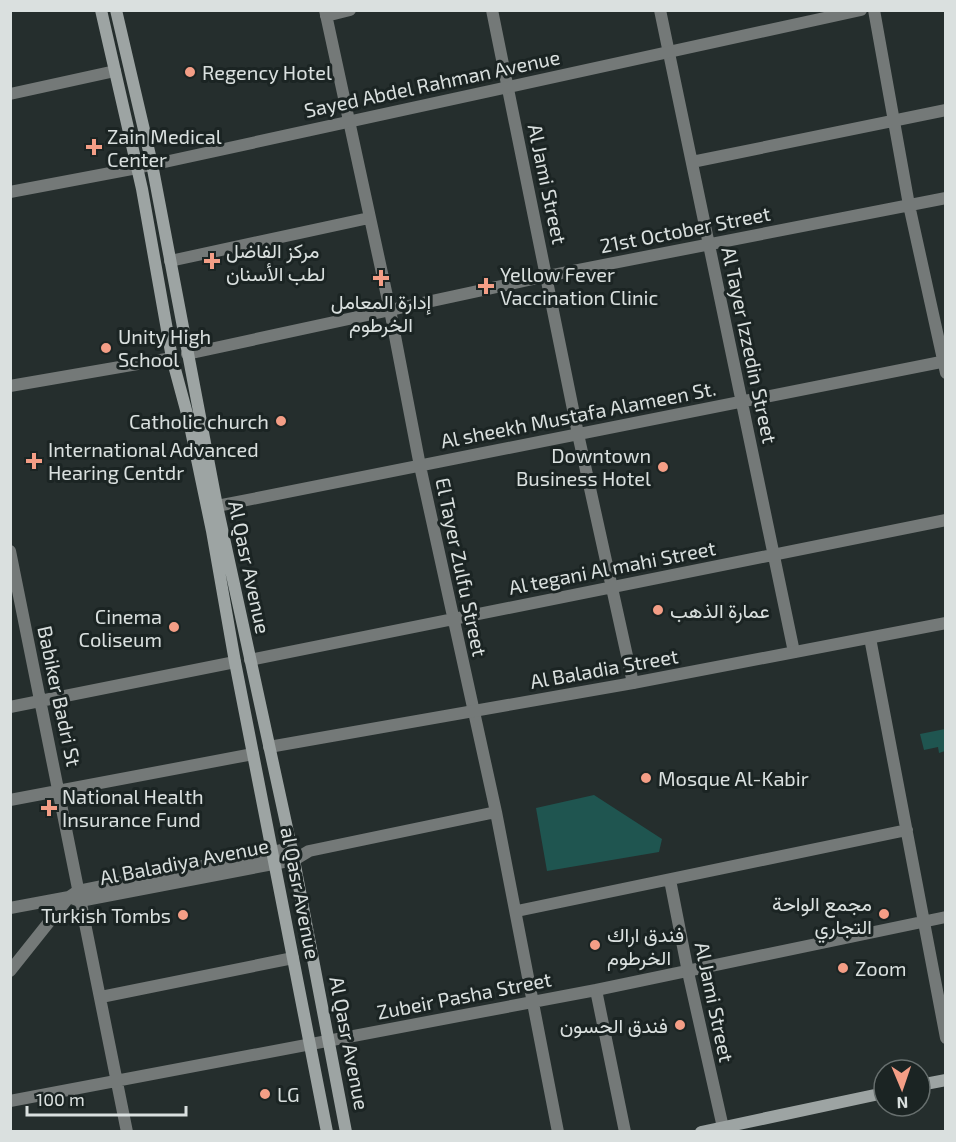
<svg xmlns="http://www.w3.org/2000/svg" width="956" height="1142" viewBox="0 0 956 1142" font-family="'Exo 2',Vazirmatn,sans-serif">
  <style>
    .green { fill: #1f5550 }
    .lines { fill: none; stroke-linecap: round; stroke-linejoin: round }
    .minor { stroke: #747978; stroke-width: 12 }
    .tertiary { stroke: #747978; stroke-width: 12 }
    .secondary { stroke: #9da4a3; stroke-width: 12 }
    .poi-dot { fill: #f49e86; stroke: #1b2423; stroke-width: 2 }
    .labels { text-anchor: middle; dominant-baseline: central; stroke-width: 6; stroke-linejoin: round; paint-order: stroke }
    .poi-label { font-size: 20px; fill: #dae0df; stroke: #1b2423; text-anchor: start }
    .street-label { font-size: 20px; fill: #dae0df; stroke: #1b2423 }
  </style>
  <rect width="100%" height="100%" fill="#252e2d"/>
  <path class="green" d="M945,729v22l-6,2 -1,-6 -14,3 -4,-16z
    M594,795l68,44 -3,13 -112,19 -11,-63z"/>
  <g class="lines">
    <path class="minor" d="M325,10l65,300 30,156 76,346 62,320
      M492,10l86,424 55,249
      M660,10l134,642
      M874,10l35,195 37,168
      M326,16l24,-6
      M10,94l105,-23
      M692,162l254,-52
      M170,261l199,-43
      M187,354l360,-78 399,-78
      M10,386l162,-28
      M217,506l729,-145
      M10,551l117,581
      M870,638l76,400
      M250,660l696,-140
      M10,707l225,-45
      M10,800l243,-46
      M294,860l15,-9 187,-39
      M670,880l18,92 36,160
      M517,911l390,-81
      M596,990l29,142
      M101,997l192,-39
      M10,1101l586,-111 350,-73"/>
    <path class="tertiary" d="M10,192l127,-24 724,-158
      M269,747l364,-64 313,-60
      M69,897l11,4 214,-41
      M10,908l59,-11 9,-6 214,-43
      M10,971l59,-74"/>
    <path class="secondary" d="M101,10l41,179 30,169 17,63 23,110 23,131 92,470
      M116,10l36,154 65,342 77,354 52,272
      M920,1085l26,-5
      M701,1132l183,-39"/>
  </g>
  <g class="poi-dot">
    <circle cx="190" cy="72" r="6"/>
    <path d="M91 138h6v6h6v6h-6v6h-6v-6h-6v-6h6z"/>
    <path d="M209 252h6v6h6v6h-6v6h-6v-6h-6v-6h6z"/>
    <path d="M378 269h6v6h6v6h-6v6h-6v-6h-6v-6h6z"/>
    <path d="M483 277h6v6h6v6h-6v6h-6v-6h-6v-6h6z"/>
    <circle cx="106" cy="348" r="6"/>
    <circle cx="281" cy="421" r="6"/>
    <path d="M31 452h6v6h6v6h-6v6h-6v-6h-6v-6h6z"/>
    <circle cx="663" cy="467" r="6"/>
    <circle cx="658" cy="610" r="6"/>
    <circle cx="174" cy="627" r="6"/>
    <circle cx="646" cy="778" r="6"/>
    <path d="M46 799h6v6h6v6h-6v6h-6v-6h-6v-6h6z"/>
    <circle cx="884" cy="914" r="6"/>
    <circle cx="183" cy="915" r="6"/>
    <circle cx="595" cy="945" r="6"/>
    <circle cx="843" cy="968" r="6"/>
    <circle cx="680" cy="1025" r="6"/>
    <circle cx="265" cy="1094" r="6"/>
  </g>
  <g class="labels">
    <g class="poi-label">
      <text x="202" y="72">Regency Hotel</text>
      <text x="107" y="136">Zain Medical<tspan x="107" dy="23">Center</tspan></text>
      <text x="226" y="250">مركز الفاضل<tspan x="226" dy="23">لطب الأسنان</tspan></text>
      <text x="500" y="274">Yellow Fever<tspan x="500" dy="23">Vaccination Clinic</tspan></text>
      <text x="381" y="301" text-anchor="middle">إدارة المعامل<tspan x="381" dy="23">الخرطوم</tspan></text>
      <text x="118" y="336">Unity High<tspan x="118" dy="23">School</tspan></text>
      <text x="269" y="421" text-anchor="end">Catholic church</text>
      <text x="48" y="449">International Advanced<tspan x="48" dy="23">Hearing Centdr</tspan></text>
      <text x="651" y="455" text-anchor="end">Downtown<tspan x="651" dy="23">Business Hotel</tspan></text>
      <text x="670" y="610">عمارة الذهب</text>
      <text x="162" y="616" text-anchor="end">Cinema<tspan x="162" dy="23">Coliseum</tspan></text>
      <text x="658" y="778">Mosque Al-Kabir</text>
      <text x="62" y="796">National Health<tspan x="62" dy="23">Insurance Fund</tspan></text>
      <text x="872" y="903" text-anchor="end">مجمع الواحة<tspan x="872" dy="23">التجاري</tspan></text>
      <text x="171" y="915" text-anchor="end">Turkish Tombs</text>
      <text x="607" y="934">فندق اراك<tspan x="607" dy="23">الخرطوم</tspan></text>
      <text x="855" y="968">Zoom</text>
      <text x="668" y="1025" text-anchor="end">فندق الحسون</text>
      <text x="277" y="1094">LG</text>
    </g>
    <g class="street-label">
      <text transform="translate(432 83) rotate(-12)">Sayed Abdel Rahman Avenue</text>
      <text transform="translate(548 184) rotate(78)">Al Jami Street</text>
      <text transform="translate(685 229) rotate(-11)">21st October Street</text>
      <text transform="translate(750 345) rotate(78)">Al Tayer Izzedin Street</text>
      <text transform="translate(578 414) rotate(-11)">Al sheekh Mustafa Alameen St.</text>
      <text transform="translate(250 567) rotate(78)">Al Qasr Avenue</text>
      <text transform="translate(462 567) rotate(78)">El Tayer Zulfu Street</text>
      <text transform="translate(612 567) rotate(-11)">Al tegani Al mahi Street</text>
      <text transform="translate(604 668) rotate(-10)">Al Baladia Street</text>
      <text transform="translate(60 696) rotate(78)">Babiker Badri St</text>
      <text transform="translate(184 861) rotate(-11)">Al Baladiya Avenue</text>
      <text transform="translate(301 893) rotate(79)">al Qasr Avenue</text>
      <text transform="translate(464 995) rotate(-11)">Zubeir Pasha Street</text>
      <text transform="translate(715 1002) rotate(78)">Al Jami Street</text>
      <text transform="translate(350 1043) rotate(79)">Al Qasr Avenue</text>
    </g>
  </g>
  <rect width="956" height="1142" fill="none" stroke="#dae0df" stroke-width="24"/>
  <g transform="translate(902 1088) rotate(178)"><circle r="28" fill="#1b2423" stroke="#676f6e" stroke-width="1.5"/>
  <path d="M0-4.5L10 22L0 15L-10 22Z" fill="#f49e86"/>
  <text y="-9" font-size="16" font-weight="bold" text-anchor="middle" fill="#dae0df">N</text>
  </g>
  <path d="M27 1106v9h159v-9" fill="none" stroke="#dae0df" stroke-width="3"/>
  <text x="36" y="1106" font-size="18" fill="#dae0df" stroke="#1b2423" stroke-width="4.5" paint-order="stroke">100 m</text>
</svg>
